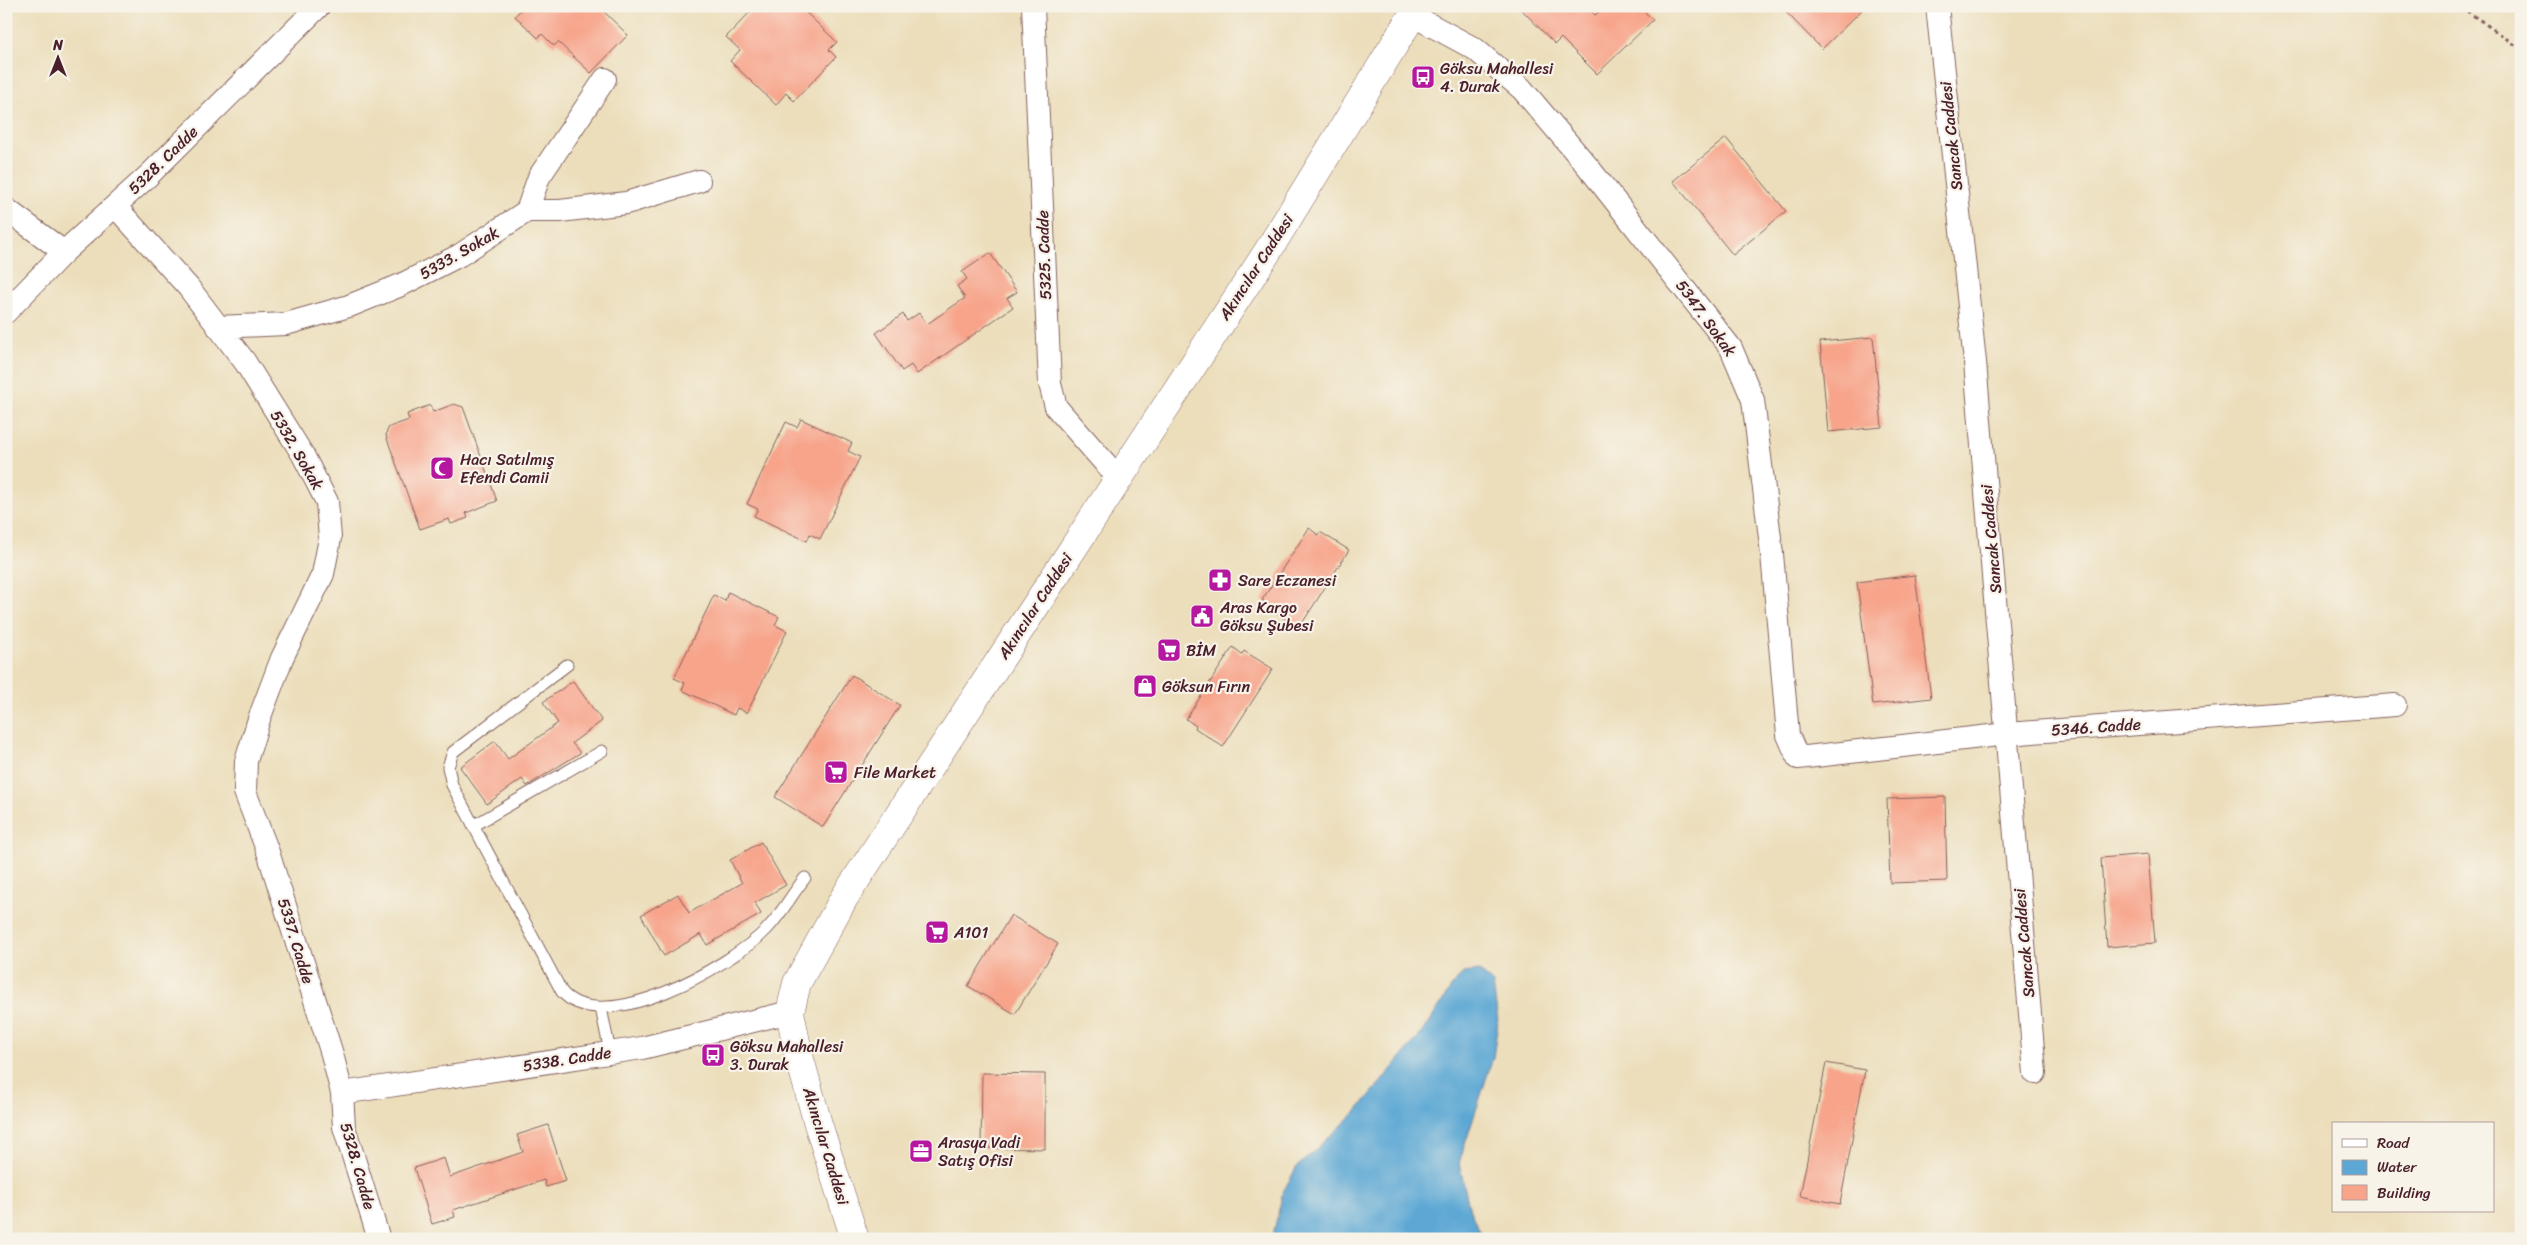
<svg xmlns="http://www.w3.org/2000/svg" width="2527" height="1245" viewBox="0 0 2527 1245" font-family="Sriracha,sans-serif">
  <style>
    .water { fill: #5ca7d4; stroke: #536380 }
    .building { fill: #f7a48b }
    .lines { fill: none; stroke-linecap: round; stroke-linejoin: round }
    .service-casing { stroke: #83625d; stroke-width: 13 }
    .minor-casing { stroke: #83625d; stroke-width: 24 }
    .tertiary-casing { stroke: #83625d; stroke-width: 29 }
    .path { stroke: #83625d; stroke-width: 3; stroke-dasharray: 4 4; stroke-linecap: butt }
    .service { stroke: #fff; stroke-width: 11 }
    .minor { stroke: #fff; stroke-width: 22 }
    .tertiary { stroke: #fff; stroke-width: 28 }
    .labels { text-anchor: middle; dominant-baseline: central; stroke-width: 4.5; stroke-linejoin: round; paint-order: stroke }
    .poi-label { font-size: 16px; fill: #4a1f2b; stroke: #f7f3e8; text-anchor: start }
    .street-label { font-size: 16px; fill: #4a1f2b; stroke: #f7f3e8 }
  </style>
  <rect width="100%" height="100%" fill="#f7f3e8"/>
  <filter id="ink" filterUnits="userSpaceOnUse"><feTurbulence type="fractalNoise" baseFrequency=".02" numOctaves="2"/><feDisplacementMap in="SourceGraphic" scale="10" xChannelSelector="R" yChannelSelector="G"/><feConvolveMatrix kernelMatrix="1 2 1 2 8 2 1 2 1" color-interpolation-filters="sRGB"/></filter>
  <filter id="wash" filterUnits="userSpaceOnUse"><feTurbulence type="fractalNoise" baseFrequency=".0096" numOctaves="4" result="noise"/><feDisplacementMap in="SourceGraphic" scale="20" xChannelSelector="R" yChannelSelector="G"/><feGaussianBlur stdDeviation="1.12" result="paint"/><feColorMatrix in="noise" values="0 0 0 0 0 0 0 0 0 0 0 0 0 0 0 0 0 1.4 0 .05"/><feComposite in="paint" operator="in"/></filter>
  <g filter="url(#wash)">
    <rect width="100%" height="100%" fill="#ecdebb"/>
    <path class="water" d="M1480,971l13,13 5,37 -5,37 -34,105 11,48 14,28h-212l11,-47 13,-24 61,-57 70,-85 25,-40 11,-13z"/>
    <g id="blocks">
      <path class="building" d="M524,6h74l30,29 -37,38 -33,-31 -4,4 -12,-12 -4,4 -23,-22z
        M756,6h43l38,36 -8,8 7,7 -42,44 -8,-8 -10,12 -46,-44 10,-11 -14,-13z
        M1518,6h68l9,9 10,-9h34l14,14 -56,54 -36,-36 -6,6z
        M1780,6h86l-44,43z
        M1726,138l60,73 -53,44 -60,-74z
        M990,253l27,39 -10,6 6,9 -96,67 -6,-9 -9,6 -26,-38 27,-19 4,7 12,-8 8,11 38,-26 -8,-12 10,-7 -5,-7z
        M1873,337l9,90 -54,5 -8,-90z
        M454,404l9,3 34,94 -31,12 2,5 -17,6 -2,-5 -29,10 -34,-93 1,-5 2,-4 20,-7 -2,-6 23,-9 3,7z
        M801,419l51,24 -4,8 12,6 -40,82 -10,-5 -3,7 -53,-25 4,-7 -11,-5 39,-82 11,5z
        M1309,528l9,7 2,-3 29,18 -50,78 -28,-19 1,-2 -10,-7z
        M1915,575l16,123 -58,7 -16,-123z
        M728,592l51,25 -4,8 12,6 -40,82 -10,-5 -3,7 -52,-25 3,-7 -11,-5 40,-83 11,6z
        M1233,647l9,7 2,-3 29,18 -50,78 -28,-19 1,-2 -10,-7z
        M852,675l48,30 -77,122 -48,-30z
        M573,681l29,40 -30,22 8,10 -53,33 -5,-7 -35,25 -27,-37 35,-26 13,18 50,-36 -15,-21z
        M1945,797l2,84 -57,2 -3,-84z
        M761,842l25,43 -31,18 6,11 -54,31 -6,-11 -37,22 -23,-41 37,-21 11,19 53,-30 -12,-23z
        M2148,854l7,89 -48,4 -6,-89z
        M1011,915l47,29 -43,70 -47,-28z
        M1826,1063l39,7 -25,134 -40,-8z
        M982,1073l63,1v75l-64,-1z
        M548,1125l18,56 -20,6 -2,-7 -91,30 2,7 -23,7 -18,-56 30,-10 6,19 73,-25 -6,-17z"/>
    </g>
  </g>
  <g filter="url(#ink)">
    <use href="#blocks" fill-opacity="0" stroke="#83625d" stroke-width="1"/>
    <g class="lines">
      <g class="service-casing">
        <path id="service" d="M567,665l-114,87 -5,15 4,18 110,207c41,47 169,-27 204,-62 15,-15 26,-36 39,-52
          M473,826l129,-75
          M601,1008l9,44"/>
      </g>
      <g class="minor-casing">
        <path id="minor" d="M1033,6l17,378 6,23 63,72
          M1937,6l38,356 60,711
          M1412,15l63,34 47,40 67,79 142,180 22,52 19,154 16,181 10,23 209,-24 388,-29
          M115,206l74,82 56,74 58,93 24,47 3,36 -7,36 -41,84 -23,61 -13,42 -1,31 23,60 64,202 10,39 2,34 35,112
          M6,209l58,43
          M527,211l12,-34 66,-98
          M6,312l58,-60 84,-76 171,-170
          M218,327l68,-3 63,-18 52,-21 59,-30 67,-44h33l66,-8 73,-22
          M342,1093l300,-45 148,-36"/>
      </g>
      <g class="tertiary-casing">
        <path id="tertiary" d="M855,1239l-37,-115 -20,-72 -8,-40 7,-29 47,-85 422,-644 152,-248"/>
      </g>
      <path class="path" d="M2460,6l61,43"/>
      <use href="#service" class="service"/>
      <use href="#minor" class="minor"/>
      <use href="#tertiary" class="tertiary"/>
    </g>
  </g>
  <defs>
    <g id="bus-square" transform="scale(1.25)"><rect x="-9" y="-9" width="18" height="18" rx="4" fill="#b5179e" stroke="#f7f3e8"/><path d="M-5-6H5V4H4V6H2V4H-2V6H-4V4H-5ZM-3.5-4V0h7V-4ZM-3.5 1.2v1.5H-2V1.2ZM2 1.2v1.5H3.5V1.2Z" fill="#fff"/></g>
    <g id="mosque-square" transform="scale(1.25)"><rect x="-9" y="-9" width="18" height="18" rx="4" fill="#b5179e" stroke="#f7f3e8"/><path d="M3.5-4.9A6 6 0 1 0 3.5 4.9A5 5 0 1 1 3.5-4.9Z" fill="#fff"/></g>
    <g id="pharmacy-square" transform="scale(1.25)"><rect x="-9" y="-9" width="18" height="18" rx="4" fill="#b5179e" stroke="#f7f3e8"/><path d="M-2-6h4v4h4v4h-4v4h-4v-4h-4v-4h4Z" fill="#fff"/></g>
    <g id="civic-square" transform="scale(1.25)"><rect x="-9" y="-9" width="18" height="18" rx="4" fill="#b5179e" stroke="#f7f3e8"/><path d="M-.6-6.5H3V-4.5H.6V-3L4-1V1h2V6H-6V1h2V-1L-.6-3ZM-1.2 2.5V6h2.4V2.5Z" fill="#fff"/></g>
    <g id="supermarket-square" transform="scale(1.25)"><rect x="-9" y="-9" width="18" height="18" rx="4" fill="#b5179e" stroke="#f7f3e8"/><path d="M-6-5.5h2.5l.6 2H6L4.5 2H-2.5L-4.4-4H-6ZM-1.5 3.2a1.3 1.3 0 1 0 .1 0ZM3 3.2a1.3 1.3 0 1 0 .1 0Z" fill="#fff"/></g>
    <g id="shop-square" transform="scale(1.25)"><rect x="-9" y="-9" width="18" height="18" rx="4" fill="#b5179e" stroke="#f7f3e8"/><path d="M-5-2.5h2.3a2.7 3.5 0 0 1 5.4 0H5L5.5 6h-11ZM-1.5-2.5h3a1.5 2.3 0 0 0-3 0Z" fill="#fff"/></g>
    <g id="office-square" transform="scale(1.25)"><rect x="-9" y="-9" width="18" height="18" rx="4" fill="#b5179e" stroke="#f7f3e8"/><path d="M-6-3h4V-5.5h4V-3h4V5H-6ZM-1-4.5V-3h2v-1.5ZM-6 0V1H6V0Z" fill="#fff"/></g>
  </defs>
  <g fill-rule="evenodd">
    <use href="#bus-square" x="1423" y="77"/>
    <use href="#mosque-square" x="442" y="468"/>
    <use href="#pharmacy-square" x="1220" y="580"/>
    <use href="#civic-square" x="1202" y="616"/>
    <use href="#supermarket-square" x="1169" y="650"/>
    <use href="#shop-square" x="1145" y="686"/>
    <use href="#supermarket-square" x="836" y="772"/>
    <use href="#supermarket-square" x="937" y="932"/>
    <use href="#bus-square" x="713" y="1055"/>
    <use href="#office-square" x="921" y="1151"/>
  </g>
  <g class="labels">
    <g class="poi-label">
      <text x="1440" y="68">Göksu Mahallesi<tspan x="1440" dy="18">4. Durak</tspan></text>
      <text x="460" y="459">Hacı Satılmış<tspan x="460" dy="18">Efendi Camii</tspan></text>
      <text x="1238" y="580">Sare Eczanesi</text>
      <text x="1220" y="607">Aras Kargo<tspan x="1220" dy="18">Göksu Şubesi</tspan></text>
      <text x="1186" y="650">BİM</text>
      <text x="1162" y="686">Göksun Fırın</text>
      <text x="854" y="772">File Market</text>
      <text x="954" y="932">A101</text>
      <text x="730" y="1046">Göksu Mahallesi<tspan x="730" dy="18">3. Durak</tspan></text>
      <text x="938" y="1142">Arasya Vadi<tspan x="938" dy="18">Satış Ofisi</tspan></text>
    </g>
    <g class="street-label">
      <text transform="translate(1951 136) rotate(-96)">Sancak Caddesi</text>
      <text transform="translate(163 160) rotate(-44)">5328. Cadde</text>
      <text transform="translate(459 253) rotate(-30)">5333. Sokak</text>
      <text transform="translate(1044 255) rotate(-92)">5325. Cadde</text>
      <text transform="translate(1256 267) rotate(-57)">Akıncılar Caddesi</text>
      <text transform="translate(1706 318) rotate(54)">5347. Sokak</text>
      <text transform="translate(297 450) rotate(60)">5332. Sokak</text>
      <text transform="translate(1991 539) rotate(-95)">Sancak Caddesi</text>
      <text transform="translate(1035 606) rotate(-57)">Akıncılar Caddesi</text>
      <text transform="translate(2096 727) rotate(-4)">5346. Cadde</text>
      <text transform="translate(296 941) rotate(73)">5337. Cadde</text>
      <text transform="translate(2024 943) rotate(-95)">Sancak Caddesi</text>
      <text transform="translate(567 1059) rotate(-9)">5338. Cadde</text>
      <text transform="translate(826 1146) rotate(73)">Akıncılar Caddesi</text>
      <text transform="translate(358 1166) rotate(74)">5328. Cadde</text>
    </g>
  </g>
  <rect width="2527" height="1245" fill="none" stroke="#f7f3e8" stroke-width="25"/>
  <rect x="2332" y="1122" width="162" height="90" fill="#f7f3e8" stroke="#b29e9c"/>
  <rect x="2342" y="1139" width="25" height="8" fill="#ffffff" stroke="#b29e9c"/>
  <text x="2377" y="1148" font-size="15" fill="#4a1f2b">Road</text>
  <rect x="2342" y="1160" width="25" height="15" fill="#5ca7d4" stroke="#b29e9c"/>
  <text x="2377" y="1172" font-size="15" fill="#4a1f2b">Water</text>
  <rect x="2342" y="1185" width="25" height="15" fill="#f7a48b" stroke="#b29e9c"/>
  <text x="2377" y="1198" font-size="15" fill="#4a1f2b">Building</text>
  <g transform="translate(58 58)" stroke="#f7f3e8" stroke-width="4" paint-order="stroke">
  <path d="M0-4L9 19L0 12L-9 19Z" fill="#4a1f2b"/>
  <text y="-8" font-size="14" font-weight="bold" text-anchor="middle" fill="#4a1f2b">N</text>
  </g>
</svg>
